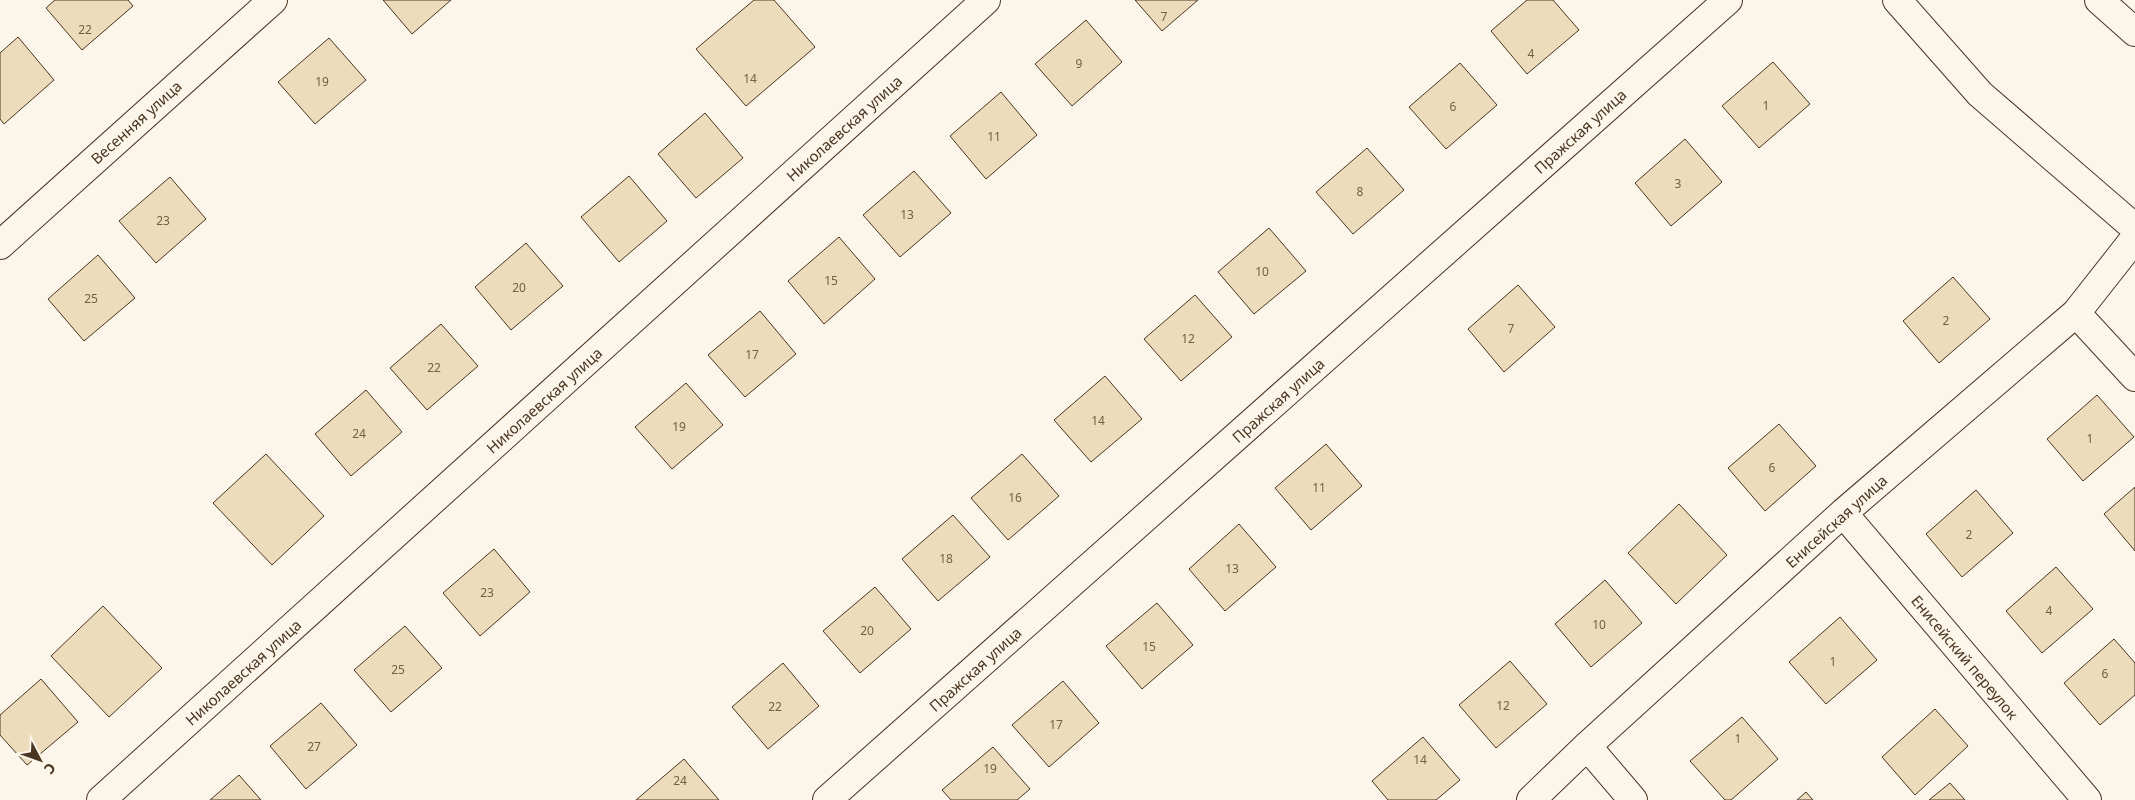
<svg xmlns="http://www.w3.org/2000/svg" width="2135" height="800" viewBox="0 0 2135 800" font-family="'Noto Sans',sans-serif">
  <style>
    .building { fill: #ecdcbc; stroke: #4a3520 }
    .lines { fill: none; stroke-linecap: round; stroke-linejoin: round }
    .minor-casing { stroke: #4a3520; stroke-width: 30 }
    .minor { stroke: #fbf6e9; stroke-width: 28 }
    .labels { text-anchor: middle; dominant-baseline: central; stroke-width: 4; stroke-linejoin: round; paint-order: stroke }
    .number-label { font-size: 12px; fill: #725f47 }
    .street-label { font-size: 15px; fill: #4a3520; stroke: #fbf6e9 }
  </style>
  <rect width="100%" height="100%" fill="#fbf6e9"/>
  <path class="building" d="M55,0h73l5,6 -51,44 -36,-42z
    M383,0h68l-39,34z
    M754,0h20l41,47 -69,59 -50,-57z
    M1135,0h63l-36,31z
    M1527,0h26l26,30 -52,44 -36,-43z
    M1086,20l36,42 -50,44 -37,-42z
    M18,37l36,43 -50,44 -4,-5v-66z
    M329,38l37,42 -51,44 -37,-42z
    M1773,62l37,42 -51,44 -37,-42z
    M1460,63l37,42 -51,44 -37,-42z
    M1001,92l36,43 -51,44 -36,-43z
    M705,113l38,45 -47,40 -38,-44z
    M1685,139l37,43 -51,44 -36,-43z
    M1367,148l37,42 -51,44 -37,-42z
    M914,171l37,42 -51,44 -37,-42z
    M629,176l38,45 -48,41 -38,-45z
    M170,177l36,42 -50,44 -37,-42z
    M1269,228l37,43 -52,43 -36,-42z
    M839,237l36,42 -51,45 -36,-43z
    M526,243l37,43 -52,44 -36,-43z
    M98,255l37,43 -51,43 -36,-42z
    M1953,277l37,42 -51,44 -36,-42z
    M1518,285l37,42 -51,45 -36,-43z
    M1195,295l37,42 -51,44 -37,-42z
    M760,311l36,43 -51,43 -37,-42z
    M441,324l37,42 -51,44 -37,-42z
    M1105,376l37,43 -51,43 -37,-42z
    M686,383l37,42 -51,44 -37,-42z
    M366,390l36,42 -51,44 -36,-42z
    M2097,395l37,42 -51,44 -36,-42z
    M1779,424l37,42 -51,45 -37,-43z
    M1326,444l36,42 -51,44 -36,-42z
    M266,454l58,62 -52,49 -59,-62z
    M1022,454l37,42 -51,44 -37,-42z
    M2135,487v64l-31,-37z
    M1976,490l37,43 -51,44 -36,-43z
    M1679,504l48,51 -51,49 -48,-51z
    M953,515l37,42 -52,44 -36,-42z
    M1239,524l37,43 -51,44 -36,-42z
    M494,549l36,43 -50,44 -37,-43z
    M2056,567l37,42 -51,44 -36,-42z
    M1605,580l37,43 -51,44 -36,-43z
    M875,587l36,42 -51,44 -37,-42z
    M1157,603l36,42 -51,44 -36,-43z
    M103,606l59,62 -53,49 -58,-61z
    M1840,617l37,43 -51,44 -37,-42z
    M405,626l37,42 -51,44 -37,-42z
    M2114,639l21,24v32l-35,30 -36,-42z
    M1510,661l37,43 -51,44 -37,-43z
    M783,663l36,43 -51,43 -36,-42z
    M41,679l37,43 -51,43 -27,-30v-20z
    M1063,681l36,42 -50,44 -37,-42z
    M321,703l36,42 -51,44 -36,-43z
    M1935,709l33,37 -53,49 -33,-38z
    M1742,717l36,42 -47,41h-6l-35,-39z
    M1423,737l37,43 -24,20h-48l-16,-19z
    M993,747l37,42 -13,11h-66l-9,-10z
    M684,759l35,41h-83z
    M239,775l22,25h-51z
    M1950,783l15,17h-36z
    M1806,792l7,8h-16z"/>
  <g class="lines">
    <g class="minor-casing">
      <path id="minor" d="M1897,0l83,94 155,134
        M2099,0l36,32
        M0,245l273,-245
        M2076,313l59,64
        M1843,513l244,287
        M1587,746l46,54
        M101,800l885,-800
        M827,800l901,-800
        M1531,800l56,-54 256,-233 233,-200 59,-75"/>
    </g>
    <use href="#minor" class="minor"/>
  </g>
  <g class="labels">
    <g class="number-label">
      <text x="1164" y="16">7</text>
      <text x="85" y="29">22</text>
      <text x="1531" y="53">4</text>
      <text x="1079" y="63">9</text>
      <text x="750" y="78">14</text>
      <text x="322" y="81">19</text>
      <text x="1766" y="105">1</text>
      <text x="1453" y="106">6</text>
      <text x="994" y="136">11</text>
      <text x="1678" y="183">3</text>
      <text x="1360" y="191">8</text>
      <text x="907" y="214">13</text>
      <text x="163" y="220">23</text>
      <text x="1262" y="271">10</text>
      <text x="831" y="280">15</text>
      <text x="519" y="287">20</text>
      <text x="91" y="298">25</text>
      <text x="1946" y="320">2</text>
      <text x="1511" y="328">7</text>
      <text x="1188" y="338">12</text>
      <text x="752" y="354">17</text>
      <text x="434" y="367">22</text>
      <text x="1098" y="420">14</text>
      <text x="679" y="426">19</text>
      <text x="359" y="433">24</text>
      <text x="2090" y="438">1</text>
      <text x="1772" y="467">6</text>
      <text x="1319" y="487">11</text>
      <text x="1015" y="497">16</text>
      <text x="1969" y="534">2</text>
      <text x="946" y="558">18</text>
      <text x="1232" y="568">13</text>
      <text x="487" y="592">23</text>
      <text x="2049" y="610">4</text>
      <text x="1599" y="624">10</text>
      <text x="867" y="630">20</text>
      <text x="1149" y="646">15</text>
      <text x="1833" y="661">1</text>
      <text x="398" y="669">25</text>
      <text x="2105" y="673">6</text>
      <text x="1503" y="705">12</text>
      <text x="775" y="706">22</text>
      <text x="1056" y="724">17</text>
      <text x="1738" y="738">1</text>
      <text x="314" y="746">27</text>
      <text x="1420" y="759">14</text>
      <text x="990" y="768">19</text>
      <text x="680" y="780">24</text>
    </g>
    <g class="street-label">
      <text transform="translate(136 122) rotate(-42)">Весенняя улица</text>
      <text transform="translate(844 128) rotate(-42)">Николаевская улица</text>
      <text transform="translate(1580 131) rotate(-42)">Пражская улица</text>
      <text transform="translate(544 400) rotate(-42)">Николаевская улица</text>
      <text transform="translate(1278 400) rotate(-42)">Пражская улица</text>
      <text transform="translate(1836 521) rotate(-42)">Енисейская улица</text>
      <text transform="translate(1965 657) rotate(50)">Енисейский переулок</text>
      <text transform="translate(975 669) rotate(-42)">Пражская улица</text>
      <text transform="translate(243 672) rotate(-42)">Николаевская улица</text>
    </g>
  </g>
  <g transform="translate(40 760) rotate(131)" stroke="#fbf6e9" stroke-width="4" paint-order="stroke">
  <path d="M0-4L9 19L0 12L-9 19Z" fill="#4a3520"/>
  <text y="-8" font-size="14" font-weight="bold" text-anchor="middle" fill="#4a3520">С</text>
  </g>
</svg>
